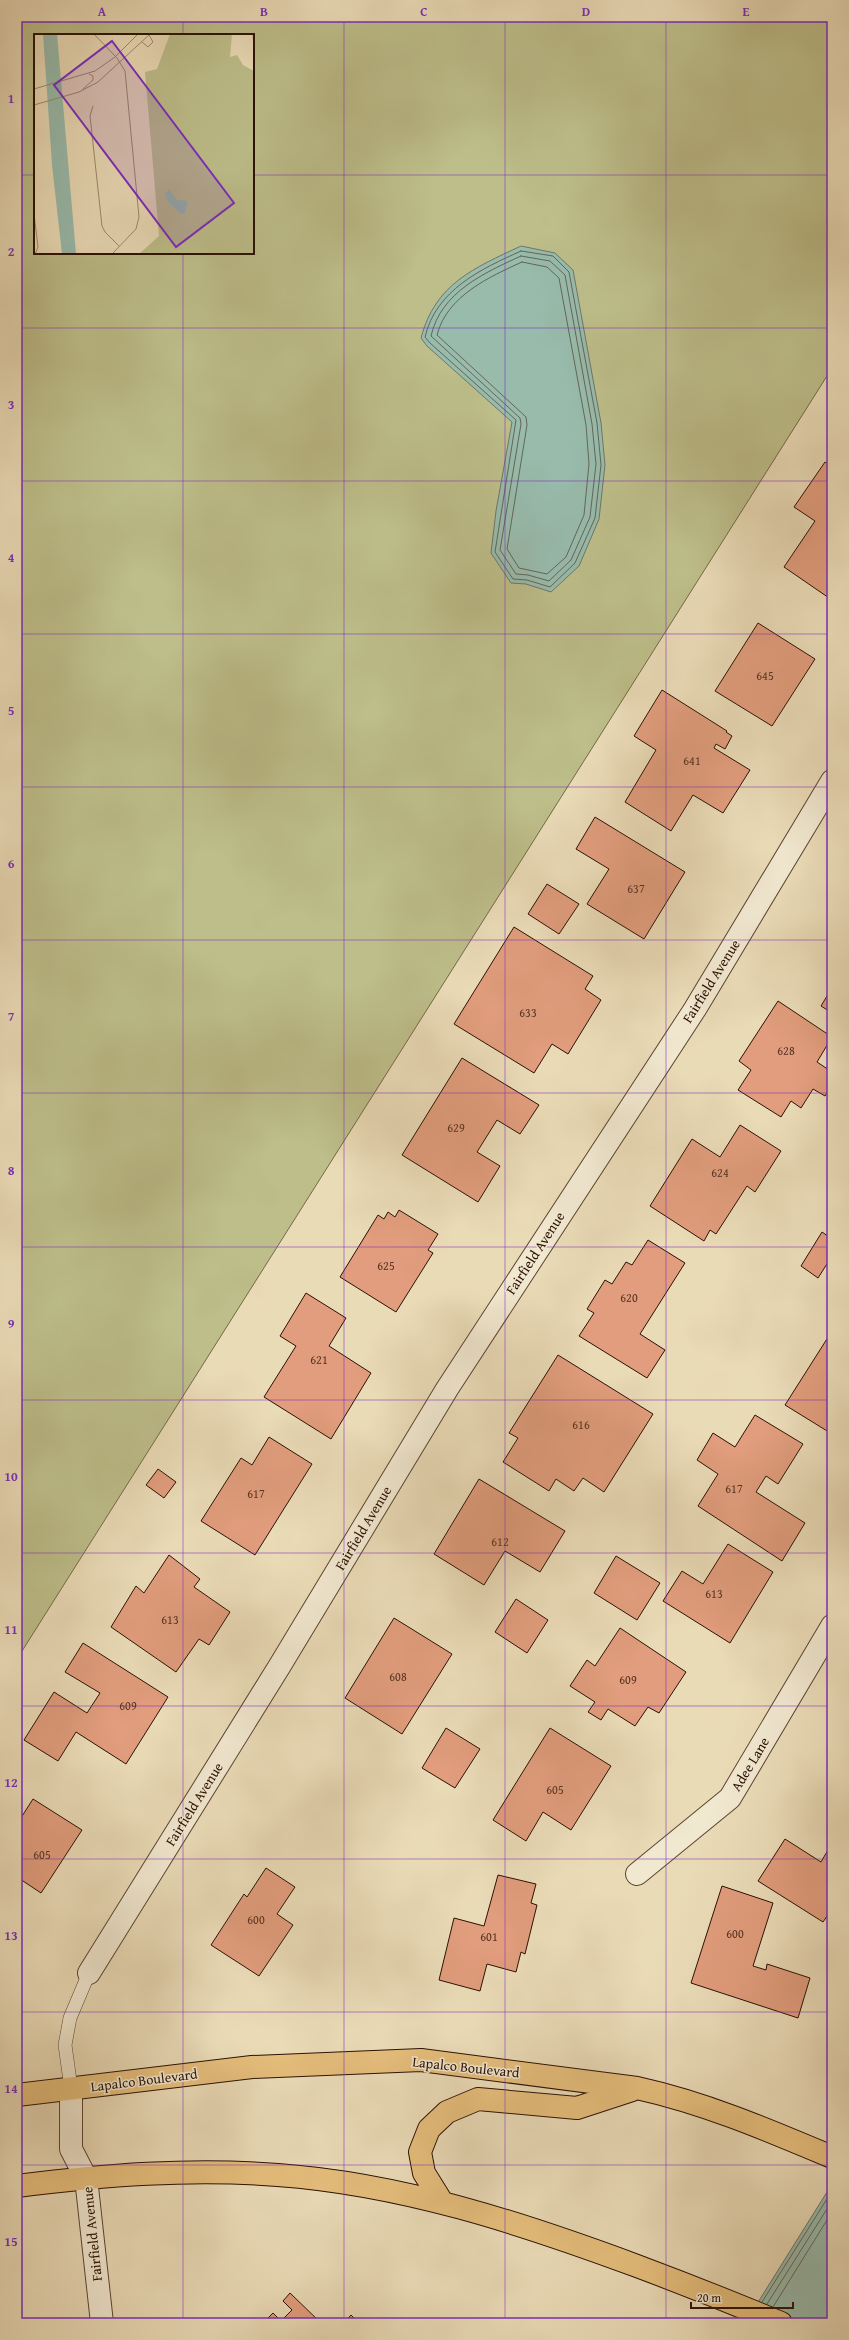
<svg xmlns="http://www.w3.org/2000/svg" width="849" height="2340" viewBox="0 0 849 2340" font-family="'Gentium Book Plus',serif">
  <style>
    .green { fill: #bdbe8a; stroke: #746847; fill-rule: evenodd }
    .water { fill: #98bbac; stroke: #6c7769 }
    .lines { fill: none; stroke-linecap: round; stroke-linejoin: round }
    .shore { stroke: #626658; stroke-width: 1 }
    .building { fill: #e19d7d; stroke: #2b1104 }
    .lane-casing { stroke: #5b4431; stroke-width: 14 }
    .street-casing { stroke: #5b4431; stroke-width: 24 }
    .primary-casing { stroke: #2b1104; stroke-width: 24 }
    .lane { stroke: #f1e8d0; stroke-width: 13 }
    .street { stroke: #f1e8d0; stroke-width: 22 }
    .primary { stroke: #e5be7c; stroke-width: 22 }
    .grid { fill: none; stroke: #7b2cbf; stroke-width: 1; stroke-opacity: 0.55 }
    .labels { text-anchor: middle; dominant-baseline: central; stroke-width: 3; stroke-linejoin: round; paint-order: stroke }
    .number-label { font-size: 12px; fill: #583422 }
    .street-label { font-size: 14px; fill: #2b1104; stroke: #f1e8d0 }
    .inset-road { fill: none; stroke: #9e8a6f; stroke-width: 1 }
    .view { fill: #7b2cbf; fill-opacity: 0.15; stroke: #7b2cbf; stroke-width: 2 }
    .inset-edge { fill: none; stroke: #2b1104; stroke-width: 2 }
    .neatline { fill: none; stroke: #7b2cbf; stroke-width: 1.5 }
    .grid-label { font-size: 13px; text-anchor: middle; font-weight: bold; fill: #7b2cbf }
  </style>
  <rect width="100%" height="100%" fill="#eadbb7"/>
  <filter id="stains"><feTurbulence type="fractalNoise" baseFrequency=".005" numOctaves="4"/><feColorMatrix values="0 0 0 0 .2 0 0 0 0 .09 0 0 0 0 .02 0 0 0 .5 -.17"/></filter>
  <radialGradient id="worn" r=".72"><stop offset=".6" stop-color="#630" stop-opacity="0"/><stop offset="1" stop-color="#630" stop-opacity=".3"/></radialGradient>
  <path class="green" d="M17,17h815v351l-815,1291zM35,35h218v218h-218z"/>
  <path class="water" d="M521,246l34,7 18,17 28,153 4,42 -6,54 -20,47 -28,26 -25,-8 -15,-1 -20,-30 5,-42 16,-89 -85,-76 -6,-8c14,-54 53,-70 100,-92z
    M832,2184v139h-87z"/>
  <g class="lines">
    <path class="shore" d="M521,251l32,5 16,16 28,151 4,42 -6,53 -20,45 -25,24 -23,-7 -14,-1 -18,-27 21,-132 -86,-77 -5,-6c11,-47 56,-68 96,-86z
      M521,256l29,5 15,14 27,149 4,40 -6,53 -19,43 -22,21 -21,-6 -12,-1 -16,-24 21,-126 -1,-6 -89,-82c10,-44 53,-63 90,-80z
      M522,262l25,5 12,11 27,147 3,39 -5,51 -18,42 -19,17 -28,-6 -12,-19 20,-124 -1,-8 -89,-82c10,-39 52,-58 85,-73z
      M762,2302l70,-111
      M767,2304l65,-103
      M773,2307l59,-95"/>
  </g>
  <path class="building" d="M825,462l7,5v133l-48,-33 31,-46 -21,-14z
    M758,623l57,36 -43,67 -57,-35z
    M662,690l65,41 -1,1 6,4 -7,13 -9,-5 -2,4 36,22 -27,43 -30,-18 -22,36 -46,-29 31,-52 -22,-14z
    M595,817l90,55 -41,67 -57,-35 22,-35 -33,-20z
    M547,884l32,20 -20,30 -31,-20z
    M514,927l79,49 -8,13 16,11 -33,54 -16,-10 -18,29 -80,-49z
    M830,991l2,2v20l-11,-7z
    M778,1001l54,36 -15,25 15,10v13l-7,11 -12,-7 -12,19 -10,-7 -10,16 -43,-27 13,-20 -12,-9z
    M462,1058l77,47 -19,29 -23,-14 -20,32 23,14 -22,36 -76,-47z
    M740,1125l41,26 -26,41 -8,-6 -31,48 -6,-4 -6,11 -54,-35 42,-67 28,18z
    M399,1210l39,24 -10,16 5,3 -37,59 -56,-35 38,-62 6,4 4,-7 7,5z
    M822,1232l10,7v17l-14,22 -17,-12z
    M648,1240l37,23 -45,71 25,16 -18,28 -68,-42 15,-23 -7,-4 18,-29 7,4 14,-22 6,3z
    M306,1293l40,25 -17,28 42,27 -40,66 -67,-42 32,-51 -16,-10z
    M832,1331v103l-47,-29z
    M558,1355l95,59 -49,78 -21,-14 -9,13 -18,-12 -7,12 -46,-29 15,-24 -9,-5z
    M755,1415l48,29 -25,40 -12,-8 -10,16 49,31 -23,38 -84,-55 20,-32 -21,-14 16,-27 22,14z
    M269,1437l43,27 -57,91 -54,-34 40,-63 11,7z
    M158,1469l18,13 -12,16 -18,-13z
    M479,1479l86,52 -25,41 -35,-21 -21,34 -50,-31z
    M728,1544l45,28 -43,71 -67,-42 19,-30 21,13z
    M169,1555l31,24 -6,8 36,25 -21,33 -10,-6 -23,33 -65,-45 25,-41 8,7z
    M616,1556l44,27 -23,37 -43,-27z
    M516,1599l32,21 -21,33 -32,-21z
    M394,1618l58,36 -50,80 -57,-36z
    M620,1628l66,44 -27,41 -11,-6 -13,19 -27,-17 -7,11 -13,-8 7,-10 -25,-16 17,-26 8,6z
    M83,1643l85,54 -42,67 -50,-32 -18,29 -34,-21 30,-48 33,21 13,-20 -35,-21z
    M446,1728l34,21 -25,39 -33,-20z
    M550,1728l61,38 -40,64 -28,-18 -17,29 -33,-21z
    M33,1799l49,31 -41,63 -24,-16v-53z
    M785,1839l36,23 11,-19v66l-9,13 -65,-41z
    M266,1868l29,19 -18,27 16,11 -34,51 -48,-31 33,-51 3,3z
    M498,1875l38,9 -5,19 6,2 -12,49 -4,-2 -5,20 -29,-8 -7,27 -41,-11 15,-62 30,8z
    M722,1886l51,17 -20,63 13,4 1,-6 43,14 -12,40 -107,-35z
    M290,2293l31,30h-49l-5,-4 6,-6 8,8 11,-11 -9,-9z
    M351,2315l8,8h-15z"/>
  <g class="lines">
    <g class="lane-casing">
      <path id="lane" d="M71,2088l-6,-43 5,-27 19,-45"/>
    </g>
    <g class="street-casing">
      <path id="street" d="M637,1874l93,-76 102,-172
        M89,1973l190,-306 168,-278 248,-380 137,-228
        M71,2088v61l15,29 16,145"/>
    </g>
    <g class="primary-casing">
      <path id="primary" d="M17,2095l235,-28 169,-7 216,28c68,15 131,42 195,69
        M17,2186c86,-11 174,-18 261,-11 124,9 243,48 359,91 48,18 96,37 144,57
        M442,2202l-18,-29 -4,-21 9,-23 18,-17 31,-13 99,9 55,-18"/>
    </g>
    <use href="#lane" class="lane"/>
    <use href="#street" class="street"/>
    <use href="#primary" class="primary"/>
  </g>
  <path class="grid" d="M183,17v18M344,17v2306M505,17v2306M666,17v2306M17,175h18M253,175h579M183,253v2070M17,328h815M17,481h815M17,634h815M17,787h815M17,940h815M17,1093h815M17,1247h815M17,1400h815M17,1553h815M17,1706h815M17,1859h815M17,2012h815M17,2165h815"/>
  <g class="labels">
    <g class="number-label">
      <text x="765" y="675">645</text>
      <text x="692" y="760">641</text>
      <text x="636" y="888">637</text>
      <text x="528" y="1012">633</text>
      <text x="786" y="1050">628</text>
      <text x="456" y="1127">629</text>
      <text x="720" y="1172">624</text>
      <text x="386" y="1265">625</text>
      <text x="629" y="1297">620</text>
      <text x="319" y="1359">621</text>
      <text x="581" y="1424">616</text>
      <text x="734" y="1488">617</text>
      <text x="256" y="1493">617</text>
      <text x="500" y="1541">612</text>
      <text x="714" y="1593">613</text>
      <text x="170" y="1619">613</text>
      <text x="398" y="1676">608</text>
      <text x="628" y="1679">609</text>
      <text x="128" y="1705">609</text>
      <text x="555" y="1789">605</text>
      <text x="42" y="1854">605</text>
      <text x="256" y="1919">600</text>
      <text x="735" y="1933">600</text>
      <text x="489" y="1936">601</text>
    </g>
    <g class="street-label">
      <text transform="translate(711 981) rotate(-58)">Fairfield Avenue</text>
      <text transform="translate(535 1253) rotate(-57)">Fairfield Avenue</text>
      <text transform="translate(363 1528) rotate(-59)">Fairfield Avenue</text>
      <text transform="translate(750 1764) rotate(-59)">Adee Lane</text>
      <text transform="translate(194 1804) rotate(-58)">Fairfield Avenue</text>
      <text transform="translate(466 2067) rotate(6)">Lapalco Boulevard</text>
      <text transform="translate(144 2080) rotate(-7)">Lapalco Boulevard</text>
      <text transform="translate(92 2234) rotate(-96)">Fairfield Avenue</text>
    </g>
  </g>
  <g transform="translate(34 34)">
    <rect width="220" height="220" fill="#eadbb7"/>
    <path d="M136,0h62l-2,23 7,-2 6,10 11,6v183h-115l20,-18 -14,-164 12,-3z" fill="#bdbe8a"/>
    <path d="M9,0h14l19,220h-14l-10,-89zM135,155l8,11 11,1 -3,12 -4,1 -13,-12 -3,-8z" fill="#98bbac"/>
    <path class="inset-road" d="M60,0l23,24 8,13 14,146 -3,12 -24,25M219,0l1,13M108,8l6,5 5,-5 -4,-7M0,55l61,-18 20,-14 23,-23M49,55l10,-9v-4l-4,-2M0,71l45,-13 19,-10 52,-48M59,72l-3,10 12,110 3,6 14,14M0,180l4,33 -3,7"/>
    <path class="view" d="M78,7l122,162 -58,44 -122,-162z"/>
    <rect width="220" height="220" class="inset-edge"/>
  </g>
  <rect width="849" height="2340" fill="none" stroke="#eadbb7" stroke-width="44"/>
  <path d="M691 2302v6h102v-6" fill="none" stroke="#2b1104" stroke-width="2"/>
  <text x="697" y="2302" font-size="12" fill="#2b1104" stroke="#f1e8d0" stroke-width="3" paint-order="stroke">20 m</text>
  <rect x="22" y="22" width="805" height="2296" class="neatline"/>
  <g class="grid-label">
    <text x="102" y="16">A</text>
    <text x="264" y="16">B</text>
    <text x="424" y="16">C</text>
    <text x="586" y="16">D</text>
    <text x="746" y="16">E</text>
    <text x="11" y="103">1</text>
    <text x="11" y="256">2</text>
    <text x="11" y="409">3</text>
    <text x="11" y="562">4</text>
    <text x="11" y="715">5</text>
    <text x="11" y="868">6</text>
    <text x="11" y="1021">7</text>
    <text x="11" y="1175">8</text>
    <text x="11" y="1328">9</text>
    <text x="11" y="1481">10</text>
    <text x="11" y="1634">11</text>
    <text x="11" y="1787">12</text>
    <text x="11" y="1940">13</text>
    <text x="11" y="2093">14</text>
    <text x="11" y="2246">15</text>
  </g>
  <rect width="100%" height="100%" filter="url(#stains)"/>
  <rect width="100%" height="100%" fill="url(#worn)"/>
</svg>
